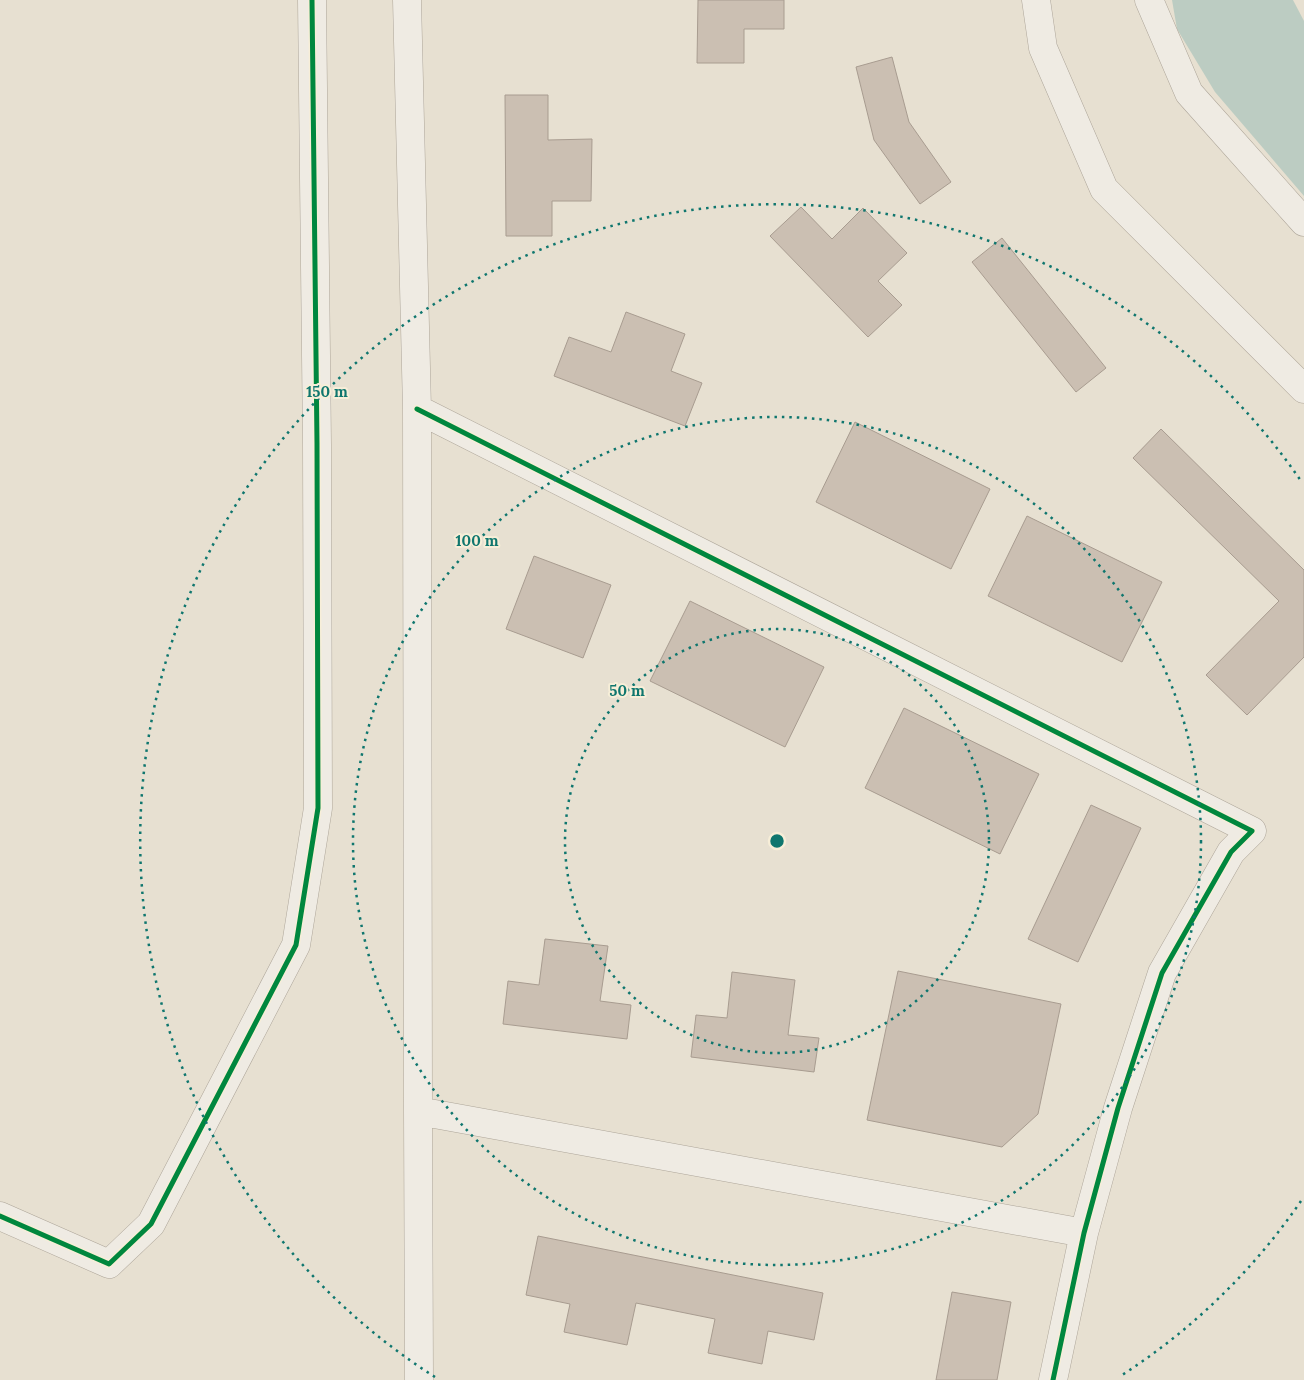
<svg xmlns="http://www.w3.org/2000/svg" width="1304" height="1380" viewBox="0 0 1304 1380" font-family="Lora,serif">
  <style>
    .water { fill: #bcccc2 }
    .building { fill: #cbbfb2; stroke: #a89c90 }
    .lines { fill: none; stroke-linecap: round; stroke-linejoin: round }
    .minor-casing { stroke: #ada599; stroke-width: 29 }
    .minor { stroke: #efebe3; stroke-width: 28 }
    .cycleway-casing { stroke: #f7eed8; stroke-width: 8 }
    .cycleway { stroke: #00873e; stroke-width: 5 }
    .ring { fill: none; stroke: #0f766e; stroke-width: 2.5; stroke-dasharray: 2.5 5 }
    .centre { fill: #0f766e; stroke: #f7eed8; stroke-width: 2.5 }
    .ring-label { font-size: 15px; text-anchor: middle; font-weight: bold; fill: #0f766e; stroke: #f7eed8; stroke-width: 4; stroke-linejoin: round; paint-order: stroke }
  </style>
  <rect width="100%" height="100%" fill="#e7e0d1"/>
  <path class="water" d="M1172,0h121l11,21v175l-89,-104 -38,-63z"/>
  <path class="building" d="M698,0h86v29h-40v34h-47z
    M892,57l17,65 42,60 -31,22 -46,-64 -18,-73z
    M505,95h43v45l44,-1 -1,62h-39v35h-46z
    M801,207l31,32 31,-31 44,45 -29,28 24,24 -34,32 -98,-101z
    M1002,238l104,130 -30,24 -104,-130z
    M626,312l59,22 -14,37 31,12 -17,43 -131,-50 15,-39 42,15z
    M855,422l135,67 -39,80 -135,-67z
    M1161,429l143,141v87l-57,58 -41,-40 73,-74 -146,-143z
    M1027,516l135,66 -40,80 -134,-66z
    M534,556l77,29 -28,73 -77,-29z
    M690,601l134,66 -39,80 -135,-66z
    M904,708l135,66 -39,80 -135,-66z
    M1091,805l50,23 -63,134 -50,-23z
    M545,939l63,7 -8,55 31,4 -4,34 -124,-15 5,-43 31,4z
    M898,971l163,33 -23,110 -36,33 -135,-27z
    M732,972l63,8 -7,55 31,3 -5,34 -123,-15 5,-42 31,3z
    M538,1236l285,57 -9,47 -46,-9 -6,33 -54,-11 7,-34 -79,-16 -9,42 -63,-13 6,-28 -44,-9z
    M952,1292l59,10 -14,78h-61z"/>
  <g class="lines">
    <g class="minor-casing">
      <path id="minor" d="M407,0l10,409 1,702 1,269
        M1036,0l7,48 61,141 200,200
        M1149,0l40,93 115,129
        M417,409l835,422 -21,21 -69,121 -44,135 -34,125 -31,147
        M418,1111l666,122
        M0,1216l109,48 42,-40 145,-279 22,-137 -1,-364 -5,-444"/>
    </g>
    <use href="#minor" class="minor"/>
    <g class="cycleway-casing">
      <path id="cycleway" d="M417,409l835,422 -21,21 -69,121 -44,135 -34,125 -31,147
        M0,1216l109,48 42,-40 145,-279 22,-137 -1,-364 -5,-444"/>
    </g>
    <use href="#cycleway" class="cycleway"/>
  </g>
  <g class="ring">
    <circle cx="777" cy="841" r="212"/>
    <circle cx="777" cy="841" r="424"/>
    <path d="M1301 1201A636 636 0 0 1 1119 1377M435 1377A636 636 0 1 1 1301 481"/>
  </g>
  <circle cx="777" cy="841" r="8" class="centre"/>
  <g class="ring-label">
    <text x="327" y="397">150 m</text>
    <text x="477" y="546">100 m</text>
    <text x="627" y="696">50 m</text>
  </g>
</svg>
